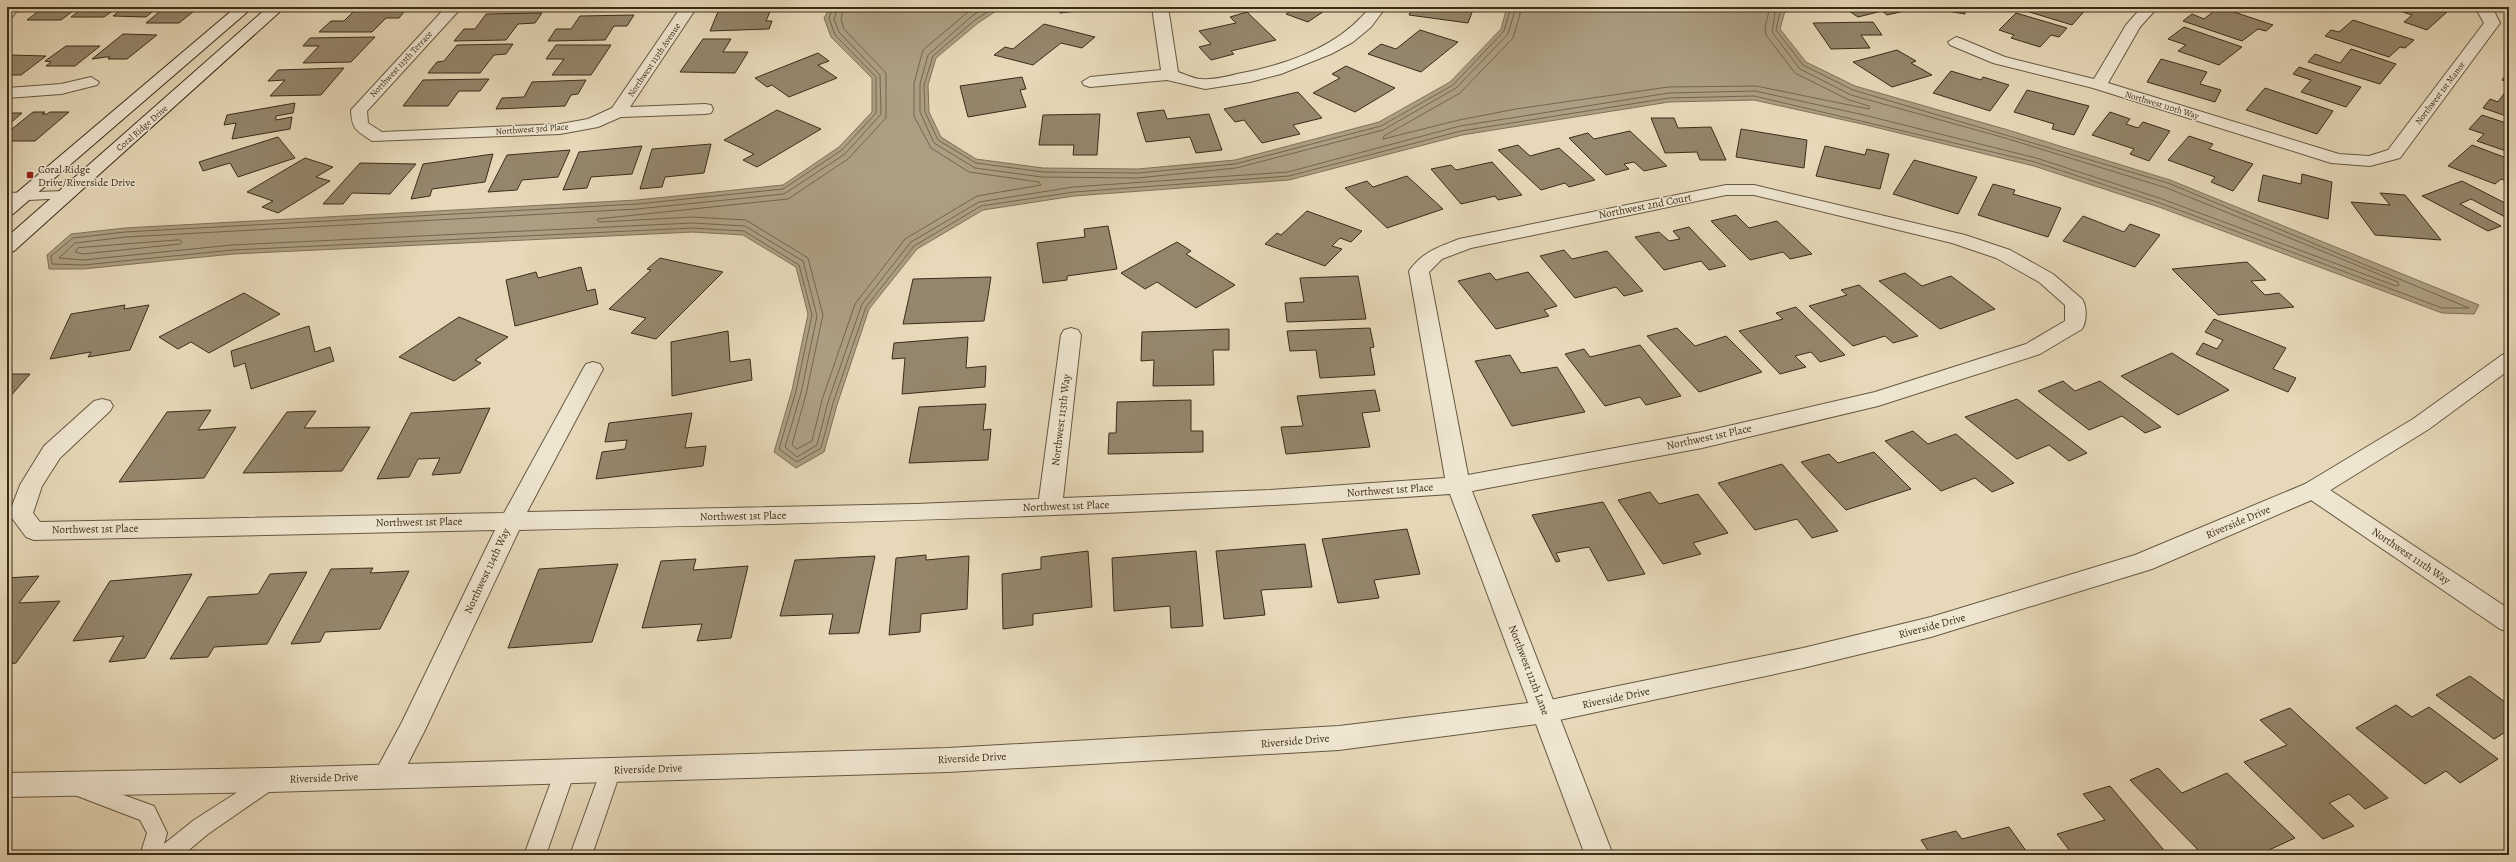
<svg xmlns="http://www.w3.org/2000/svg" width="2516" height="862" viewBox="0 0 2516 862" font-family="Alegreya,serif">
  <style>
    .water { fill: #ac9e82; stroke: #7f7158 }
    .lines { fill: none; stroke-linecap: round; stroke-linejoin: round }
    .shore { stroke: #74664e; stroke-width: 1 }
    .building { fill: #94866c; stroke: #3b2d19 }
    .service-casing { stroke: #665841; stroke-width: 2 }
    .minor-casing { stroke: #665841; stroke-width: 2 }
    .tertiary-casing { stroke: #665841; stroke-width: 2 }
    .secondary-casing { stroke: #3b2d19; stroke-width: 2 }
    .service { fill: #efe6d1; fill-rule: evenodd }
    .minor { fill: #efe6d1; fill-rule: evenodd }
    .tertiary { fill: #efe6d1; fill-rule: evenodd }
    .secondary { fill: #efe6d1; fill-rule: evenodd }
    .poi-dot { fill: #8f2418; stroke: #efe6d1; stroke-width: 1.5 }
    .labels { text-anchor: middle; dominant-baseline: central; stroke-width: 3; stroke-linejoin: round; paint-order: stroke }
    .far-street-label { font-size: 9px; fill: #3b2d19; stroke: #efe6d1 }
    .poi-label { font-size: 11px; fill: #3b2d19; stroke: #efe6d1; text-anchor: start }
    .street-label { font-size: 11px; fill: #3b2d19; stroke: #efe6d1 }
  </style>
  <rect width="100%" height="100%" fill="#e6d8b8"/>
  <filter id="stains"><feTurbulence type="fractalNoise" baseFrequency=".005" numOctaves="4"/><feColorMatrix values="0 0 0 0 .2 0 0 0 0 .09 0 0 0 0 .02 0 0 0 .5 -.17"/></filter>
  <radialGradient id="worn" r=".72"><stop offset=".6" stop-color="#630" stop-opacity="0"/><stop offset="1" stop-color="#630" stop-opacity=".3"/></radialGradient>
  <path class="water" d="M830,7h172l-24,16 -42,35 -8,27 1,27 12,25 35,22 67,9 95,1 97,-9 144,-38 71,-40 51,-53 6,-22h279l-6,22 26,33 49,24 153,44 162,50 309,125 -5,9 -32,-1 -283,-106 -125,-41 -172,-42 -108,-24 -85,2 -207,33 -173,45 -215,16 -91,14 -66,39 -48,60 -32,96 -13,47 -28,16 -22,-16 18,-62 16,-76 -12,-47 -53,-32 -50,-3 -460,22 -150,15h-34l-2,-14 24,-21 54,-6 512,-28 146,-15 56,-38 33,-35v-34l-41,-41 -7,-19z"/>
  <g class="lines">
    <path class="shore" d="M833,7l-4,11 6,17 41,42v36l-34,37 -59,39 -146,15 -512,28 -52,6 -22,18 1,8 31,1 150,-15 459,-22 52,3 55,34 13,50 -16,76 -17,58 18,13 24,-14 12,-45 33,-96 48,-61 67,-40 93,-14 215,-16 172,-45 208,-33 85,-2 281,66 125,41 282,105h27l-301,-125 -315,-93 -50,-25 -27,-35 5,-23
      M838,7l-4,12 5,13 41,43 1,39 -36,40 -61,40 -147,15 -511,28 -51,6 -16,15 24,2 149,-15 460,-22 53,3 58,35 14,55 -16,77 -16,54 12,10 20,-12 11,-43 34,-98 49,-62 68,-40 94,-15 215,-15 172,-46 209,-33 86,-2 109,24 172,43 126,41 234,87 3,-1 -1,-3 -231,-94 -162,-50 -154,-43 -51,-26 -28,-37 4,-25
      M844,7l-3,12 3,10 42,44v45l-38,41 -60,40 -191,20 2,3 94,-5 53,3 62,38 15,57 -17,79 -14,51 5,4 15,-8 10,-41 33,-96 50,-65 72,-43 64,-11 -2,-3 -70,-10 -38,-24 -17,-32v-33l9,-33 51,-43
      M986,7l-14,9 -44,39 -8,29v28l14,31 41,25 67,9 95,1 99,-10 147,-38 73,-42 52,-54 8,-27
      M995,7l-20,13 -42,36 -9,29 1,27 13,28 38,23 67,9 95,1 97,-9 146,-38 72,-41 51,-54 7,-24
      M1522,7l-9,31 -53,55 -76,43 -1,3 76,-19 57,-11 152,-22 88,-1 113,23v-3l-20,-6 -54,-27 -29,-38 -1,-8 5,-20
      M180,240l2,2 -2,2 -97,10 -8,-2 3,-4z"/>
  </g>
  <path class="building" d="M44,7h34l-17,13h-34z
    M85,7h33l-14,10h-33z
    M125,7h33l-12,10 -33,-1z
    M165,7h34l-20,16h-33z
    M358,7h50l-9,11h-13l-14,14h-53l12,-11h13z
    M486,7h55l-3,3 -55,-1z
    M582,7h56l-1,2h-56z
    M720,7h52l-6,14h6l-3,8 -59,2z
    M1058,7h53l-51,6z
    M1286,7h44l-22,15 -22,-8 7,-5z
    M1413,7h61l-6,16 -59,-8z
    M1843,7h62l4,3 -22,5 -5,-4 -24,6z
    M1934,7h31v7l-24,-4z
    M2013,7h75l-16,18z
    M2219,7l54,18 -7,6 -8,-2 -16,12 -59,-20 9,-7 12,5z
    M2240,7h20l-5,5z
    M2388,7h45l14,5 -20,18 -23,-8 8,-7z
    M1247,12l29,28 -45,11 3,3 -23,6 -12,-13 12,-3 -12,-13 37,-8 -6,-6z
    M542,13l-7,10 -17,1 -12,16 -52,1 10,-12h11l11,-15z
    M2016,13l51,15 -8,9 -8,-2 -11,12 -29,-9 3,-3 -15,-5z
    M634,15l-7,11h-13l-9,14 -57,1 8,-12h15l9,-13z
    M2353,20l61,20 -9,8 -5,-1 -11,10 -64,-21 6,-6 8,2z
    M1873,22l9,13h-21l9,13 -39,1 -18,-26z
    M1044,24l51,13 -13,11 -21,-5 -28,22 -39,-10 11,-8 8,2z
    M2184,27l58,20 -23,18 -41,-14 8,-6 -18,-6z
    M1420,30l38,12 -37,30 -53,-18 13,-10 15,5z
    M123,34l34,1 -30,24h-19l2,-2h-4l-14,2z
    M375,37l-24,25 -48,1 16,-17h-16l7,-8z
    M703,39h28l-8,13h25l-13,21 -55,-1z
    M513,44l-7,10 -12,1 -14,18h-52l9,-11 7,-1 13,-16z
    M556,45h55l-20,30h-39l12,-16h-18z
    M66,46h34l-25,20h-29l5,-4 -6,-1z
    M2351,49l45,15 -16,20 -72,-22 7,-8 25,9z
    M1897,50l19,11 -5,2 21,12 -40,12 -39,-25z
    M818,53l11,8 -11,4 19,13 -48,19 -17,-12 -5,2 -12,-9z
    M11,55l35,1 -25,19h-14v-17z
    M2161,59l46,13 -7,12 21,6 -6,12 -68,-20z
    M1346,66l49,22 -40,24 -42,-19 27,-15 -8,-4z
    M2299,67l62,20 -15,20 -45,-15 10,-12 -18,-6z
    M344,68l-23,27 -51,1 15,-16 -17,1 10,-11z
    M1951,71l30,9 2,-3 26,8 -19,26 -57,-18z
    M2509,71v11l-7,-2z
    M1022,77l4,12 -6,1 6,17 -58,10 -8,-31z
    M489,79l-9,12h-21l-11,15h-45l20,-26z
    M586,80l-8,14 -7,1 -6,11 -69,3 6,-11 22,-1 8,-15z
    M2265,88l68,23 -16,23 -71,-24z
    M2027,90l62,16 -15,29 -22,-6 2,-5 -40,-12z
    M2506,91l3,1v25l-26,-9 7,-9 8,3z
    M1298,92l24,26 -29,7 7,9 -38,9 -18,-23 -9,2 -11,-13z
    M295,103l-2,10 -17,3v4l16,-3 -2,12 -58,10 4,-16 -12,2 3,-10z
    M777,110l44,19 -64,38 -14,-7 11,-6 -30,-14z
    M1164,110l3,9 42,-5 13,36 -26,3 -6,-16 -44,5 -9,-29z
    M33,112h12l-3,2h5l3,-2h19l-34,29h-28v-8z
    M2110,112l20,7 -4,5 12,4 5,-6 27,9 -21,30 -19,-7 4,-5 -42,-14z
    M7,113h15l-15,13z
    M1100,114l-3,41h-24l1,-10h-35l4,-30z
    M2482,115l27,9v28l-32,-11 7,-7 -15,-5z
    M1651,118h23l4,10 33,-1 15,33h-26l-3,-8 -32,1z
    M1741,129l66,11 -3,28 -68,-11z
    M1630,131l37,35 -23,5 -10,-9 -10,2 5,5 -23,6 -37,-37 19,-5 6,6z
    M2189,136l24,8 -4,5 44,15 -20,27 -22,-9 4,-5 -47,-17z
    M278,137l17,21 -57,19 -8,-14 -27,8 -4,-9z
    M711,144l-7,29 -39,4 -3,10 -22,2 12,-40z
    M1518,145l12,11 29,-8 36,32 -26,7 -4,-4 -24,7 -43,-40z
    M2472,145l37,14v23l-8,-3 -6,5 -47,-18z
    M642,146l-10,28 -41,3 -4,11 -24,2 16,-38z
    M1825,146l40,9 2,-6 22,5 -9,35 -64,-13z
    M570,150l-12,27 -36,3 -5,10 -29,2 19,-37z
    M493,154l-8,28 -53,7 -2,7 -19,3 12,-35z
    M305,158l28,9 -17,10 14,4 -52,32 -16,-6 11,-6 -26,-9z
    M1914,160l63,17 -19,37 -65,-20z
    M1492,162l30,33 -24,5 -3,-4 -34,8 -30,-35 20,-4 5,5z
    M360,163l56,1 -26,30 -38,-1 -9,11h-20z
    M2302,174l30,8 -4,37 -70,-18 5,-26 38,9z
    M1407,176l36,33 -56,19 -42,-40 22,-7 6,6z
    M2462,181l47,24v14l-38,-20 -11,5 41,22 -13,5 -66,-35z
    M1993,184l22,6 -2,4 48,14 -13,29 -70,-22z
    M2380,193l25,2 36,45 -66,-5 -24,-33 39,3z
    M1307,211l55,20 -11,11 -11,-4 -8,8 10,3 -17,17 -60,-22 12,-11 4,2z
    M1736,215l13,13 28,-7 35,33 -22,5 -7,-7 -33,8 -39,-39z
    M2083,216l41,16 6,-8 30,11 -25,32 -72,-26z
    M1108,226l9,43 -50,7v4l-24,3 -6,-40 48,-6 -1,-8z
    M1689,227l37,39 -17,4 -8,-9 -37,9 -29,-33 24,-5 10,9 11,-2 -7,-8z
    M1177,242l14,9 -5,3 49,31 -39,23 -39,-26 -12,7 -24,-16z
    M1564,250l8,9 35,-8 36,40 -19,5 -8,-9 -41,11 -35,-42z
    M660,258l63,14 -67,67 -25,-6 15,-15 -37,-9 42,-39 -4,-1z
    M2247,262l19,18 -15,1 14,14 14,-2 15,14 -76,8 -46,-46z
    M581,267l6,24 8,-2 3,15 -83,22 -9,-46 30,-8 2,6z
    M1528,272l29,34 -13,4 5,6 -53,13 -38,-48 32,-8 6,7z
    M1905,273l17,13 29,-10 44,33 -55,20 -61,-48z
    M1358,276l8,43 -79,3 -2,-19 19,-1 -4,-24z
    M991,277l-7,44 -81,3 10,-45z
    M1859,285l59,51 -25,7 -8,-7 -32,10 -44,-40 38,-11 -6,-5z
    M244,293l36,21 -71,39 -18,-11 -13,7 -19,-12z
    M125,305l-1,4 25,-4 -19,45 -42,7 3,-5 -41,7 21,-45z
    M1796,307l49,48 -25,7 -9,-10 -16,4 11,11 -26,7 -41,-43 44,-12 -7,-6z
    M459,317l49,20 -33,23 6,3 -27,18 -55,-24z
    M2214,319l72,29 -13,21 23,9 -8,14 -92,-38 7,-11 14,6 6,-9 -18,-8z
    M309,326l6,26 15,-5 4,14 -83,28 -6,-26 -11,4 -3,-16z
    M1370,328l4,19 -4,1 5,27 -55,3 -4,-28 -26,1 -3,-20z
    M1677,328l18,18 31,-10 36,36 -63,20 -52,-56z
    M1229,329v21h-16l1,35 -61,1 1,-26 -13,1 1,-29z
    M728,331l2,31 20,-3 2,21 -80,16 -1,-54z
    M968,337l-2,31 20,-2 -1,21 -83,7 3,-36 -13,1 2,-16z
    M1640,345l41,51 -35,9 -6,-8 -35,9 -40,-52 19,-5 6,8z
    M2172,353l57,37 -51,25 -57,-39z
    M1510,355l11,18 36,-6 28,45 -73,14 -37,-65z
    M7,374h23l-23,26z
    M2063,381l12,10 25,-10 61,46 -16,6 -23,-17 -33,14 -51,-39z
    M1375,390l5,21 -18,2 8,34 -84,7 -5,-27 22,-1 -6,-30z
    M2017,399l70,54 -18,8 -20,-16 -32,14 -52,-42z
    M1191,400v31h12v21l-95,2 1,-21h7l1,-31z
    M986,404l-3,26 8,-1 -3,31 -79,3 10,-56z
    M490,408l-30,65 -28,2 8,-17 -22,1 -9,18 -32,2 34,-66z
    M211,410l-13,20 38,-3 -32,51 -85,4 48,-70z
    M316,411l-12,17 66,-1 -28,44 -99,2 44,-61z
    M692,413l-7,35 21,-2 -3,20 -107,13 6,-27 23,-3 2,-9 -22,2 4,-19z
    M1913,431l15,13 28,-10 58,49 -22,9 -17,-14 -34,13 -56,-50z
    M1874,452l37,37 -65,21 -45,-48 28,-8 9,9z
    M1782,464l56,67 -26,7 -15,-19 -42,11 -37,-47z
    M1650,492l9,12 39,-10 30,39 -35,10 8,11 -38,10 -45,-64z
    M1603,502l42,72 -37,7 -19,-34 -33,6 4,8 -4,1 -24,-47z
    M1407,529l13,45 -46,6 5,18 -41,5 -16,-64z
    M1305,544l7,43 -51,3 4,25 -41,4 -8,-68z
    M1088,551l4,56 -59,7v11l-30,4 -1,-55 39,-5v-12z
    M1196,551l7,75 -32,2 -1,-22 -56,5 -2,-53z
    M926,555v5l43,-4 -2,53 -46,5 -1,18 -31,3 7,-77z
    M875,556l-16,77 -30,1 4,-20 -53,2 15,-56z
    M696,559l-3,11 55,-4 -17,72 -34,3 5,-17 -60,4 19,-67z
    M618,564l-26,78 -84,6 31,-79z
    M373,568l-3,5 39,-2 -29,58 -55,3 -5,10 -29,2 40,-75z
    M307,572l-40,72 -53,3 -6,10 -38,2 38,-62 50,-3 12,-20z
    M192,574l-47,84 -36,4 15,-26 -51,5 37,-60z
    M39,576l-20,27 41,-2 -44,62 -9,1v-86z
    M2470,676l39,29v25l-15,9 -58,-44z
    M2396,705l16,12 17,-10 69,52 -38,24 -14,-12 -21,13 -69,-56z
    M2290,708l98,90 -23,11 -16,-15 -20,9 25,23 -31,13 -79,-77 43,-17 -27,-25z
    M2158,768l24,25 45,-20 68,65 -37,17h-55l-73,-75z
    M2110,786l58,69h-95l-16,-21 48,-14 -22,-26z
    M2009,827l20,28h-98l-10,-15 35,-9 6,8z"/>
  <g class="lines">
    <g class="service-casing">
      <path id="service" d="M65,191l7,4 -2,3 -63,3v-8z
        M611,761l7,3 3,6 -29,85h-22l31,-85 3,-6z
        M565,762l7,3 3,6 -29,84h-22l31,-84 3,-6z
        M269,772l7,3 3,6 -3,6 -68,47 -25,21h-43l7,-22 -7,-13 -68,-26 -3,-6 3,-6 7,-3 75,27 13,27 -3,11 30,-24z"/>
    </g>
    <g class="minor-casing">
      <path id="minor" d="M7,7h13l-8,10 -5,2z
        M446,7h16l-95,104 1,12 14,9 178,-8 28,-5 24,-11 69,-101h16l-67,100 75,-3 6,1 2,4 -2,4 -6,1 -84,3 -23,10 -38,7 -188,7c-16,-11 -20,-11 -21,-31z
        M1152,7h16l10,65c7,2 15,7 23,7 12,1 25,-2 36,-5 49,-9 102,-27 133,-67h16l-15,20 -18,15 -22,12 -50,20 -31,8 -45,7 -38,-9 -77,7 -6,-2 -2,-3 8,-5 71,-7z
        M2142,7h16l-18,20 -32,56 231,71 30,2 19,-6 96,-127 -9,-16h17l8,16 -100,135 -30,8 -39,-3 -238,-75 -100,-25 -43,-18 -2,-3 8,-5 6,2 43,18 89,22 32,-54z
        M91,77l8,5 -2,3 -36,9 -54,4v-10l54,-4z
        M1726,185h28l211,50 45,15 43,24 29,25c5,7 5,22 0,30l-42,25 -162,52 -176,42 -230,43 141,364h-28l-135,-361c-310,22 -621,29 -931,36l-94,200 -28,55 -10,3 -10,-3 -4,-9 29,-54 93,-192 -461,10 -8,-3 -17,-23 11,-29 24,-39 50,-45 8,-2 8,2 3,5 -3,5 -50,47 -18,28 -9,27 7,9 464,-9 79,-144 3,-5 7,-2 7,2 3,5 -76,143 389,-8 123,-5 22,-164 3,-5 7,-2 7,2 3,5 -18,163 207,-8 175,-12 -36,-207c13,-19 30,-24 50,-32zM1726,195h28l198,48 44,15 43,24 26,23v16l-39,23 -151,48 -173,40 -234,43 -39,-203 13,-13 29,-11z
        M2313,482l8,2 188,125v23l-9,-3 -195,-133 -3,-6 3,-6z"/>
    </g>
    <g class="tertiary-casing">
      <path id="tertiary" d="M2509,353v17l-80,59 -108,67 -169,73 -221,68 -128,31 -258,55 -206,27 -391,22 -678,20 -263,5v-24l263,-5 678,-20 391,-22 206,-25 258,-53 128,-31 204,-62 170,-71 108,-65 89,-64z"/>
    </g>
    <g class="secondary-casing">
      <path id="secondary" d="M236,7h17l-240,207 -6,2v-15z
        M268,7h17l-271,244 -7,2v-16z"/>
    </g>
    <use href="#service" class="service"/>
    <use href="#minor" class="minor"/>
    <use href="#tertiary" class="tertiary"/>
    <use href="#secondary" class="secondary"/>
  </g>
  <rect class="poi-dot" x="26" y="171" width="8" height="8" rx="2"/>
  <g class="labels">
    <g class="far-street-label">
      <text transform="translate(654 60) rotate(-56)">Northwest 113th Avenue</text>
      <text transform="translate(401 64) rotate(-47)">Northwest 113th Terrace</text>
      <text transform="translate(2440 93) rotate(-53)">Northwest 1st Manor</text>
      <text transform="translate(2162 105) rotate(17)">Northwest 110th Way</text>
      <text transform="translate(142 128) rotate(-41)">Coral Ridge Drive</text>
      <text transform="translate(532 129) rotate(-4)">Northwest 3rd Place</text>
    </g>
    <g class="poi-label">
      <text x="38" y="169">Coral Ridge<tspan x="38" dy="13">Drive/Riverside Drive</tspan></text>
    </g>
    <g class="street-label">
      <text transform="translate(1645 206) rotate(-11)">Northwest 2nd Court</text>
      <text transform="translate(1061 420) rotate(-83)">Northwest 113th Way</text>
      <text transform="translate(1709 437) rotate(-12)">Northwest 1st Place</text>
      <text transform="translate(1390 490) rotate(-4)">Northwest 1st Place</text>
      <text transform="translate(1066 506) rotate(-2)">Northwest 1st Place</text>
      <text transform="translate(743 516) rotate(-1)">Northwest 1st Place</text>
      <text transform="translate(419 522) rotate(-1)">Northwest 1st Place</text>
      <text transform="translate(2238 522) rotate(-23)">Riverside Drive</text>
      <text transform="translate(95 529) rotate(-1)">Northwest 1st Place</text>
      <text transform="translate(2411 556) rotate(34)">Northwest 111th Way</text>
      <text transform="translate(487 571) rotate(-65)">Northwest 114th Way</text>
      <text transform="translate(1932 626) rotate(-15)">Riverside Drive</text>
      <text transform="translate(1529 670) rotate(69)">Northwest 112th Lane</text>
      <text transform="translate(1616 698) rotate(-12)">Riverside Drive</text>
      <text transform="translate(1295 741) rotate(-5)">Riverside Drive</text>
      <text transform="translate(972 758) rotate(-3)">Riverside Drive</text>
      <text transform="translate(648 769) rotate(-2)">Riverside Drive</text>
      <text transform="translate(324 778) rotate(-2)">Riverside Drive</text>
    </g>
  </g>
  <rect width="2516" height="862" fill="none" stroke="#e6d8b8" stroke-width="24"/>
  <rect x="8" y="8" width="2500" height="846" fill="none" stroke="#3b2d19" stroke-width="2"/>
  <rect x="12" y="12" width="2492" height="838" fill="none" stroke="#3b2d19"/>
  <rect width="100%" height="100%" filter="url(#stains)"/>
  <rect width="100%" height="100%" fill="url(#worn)"/>
</svg>
